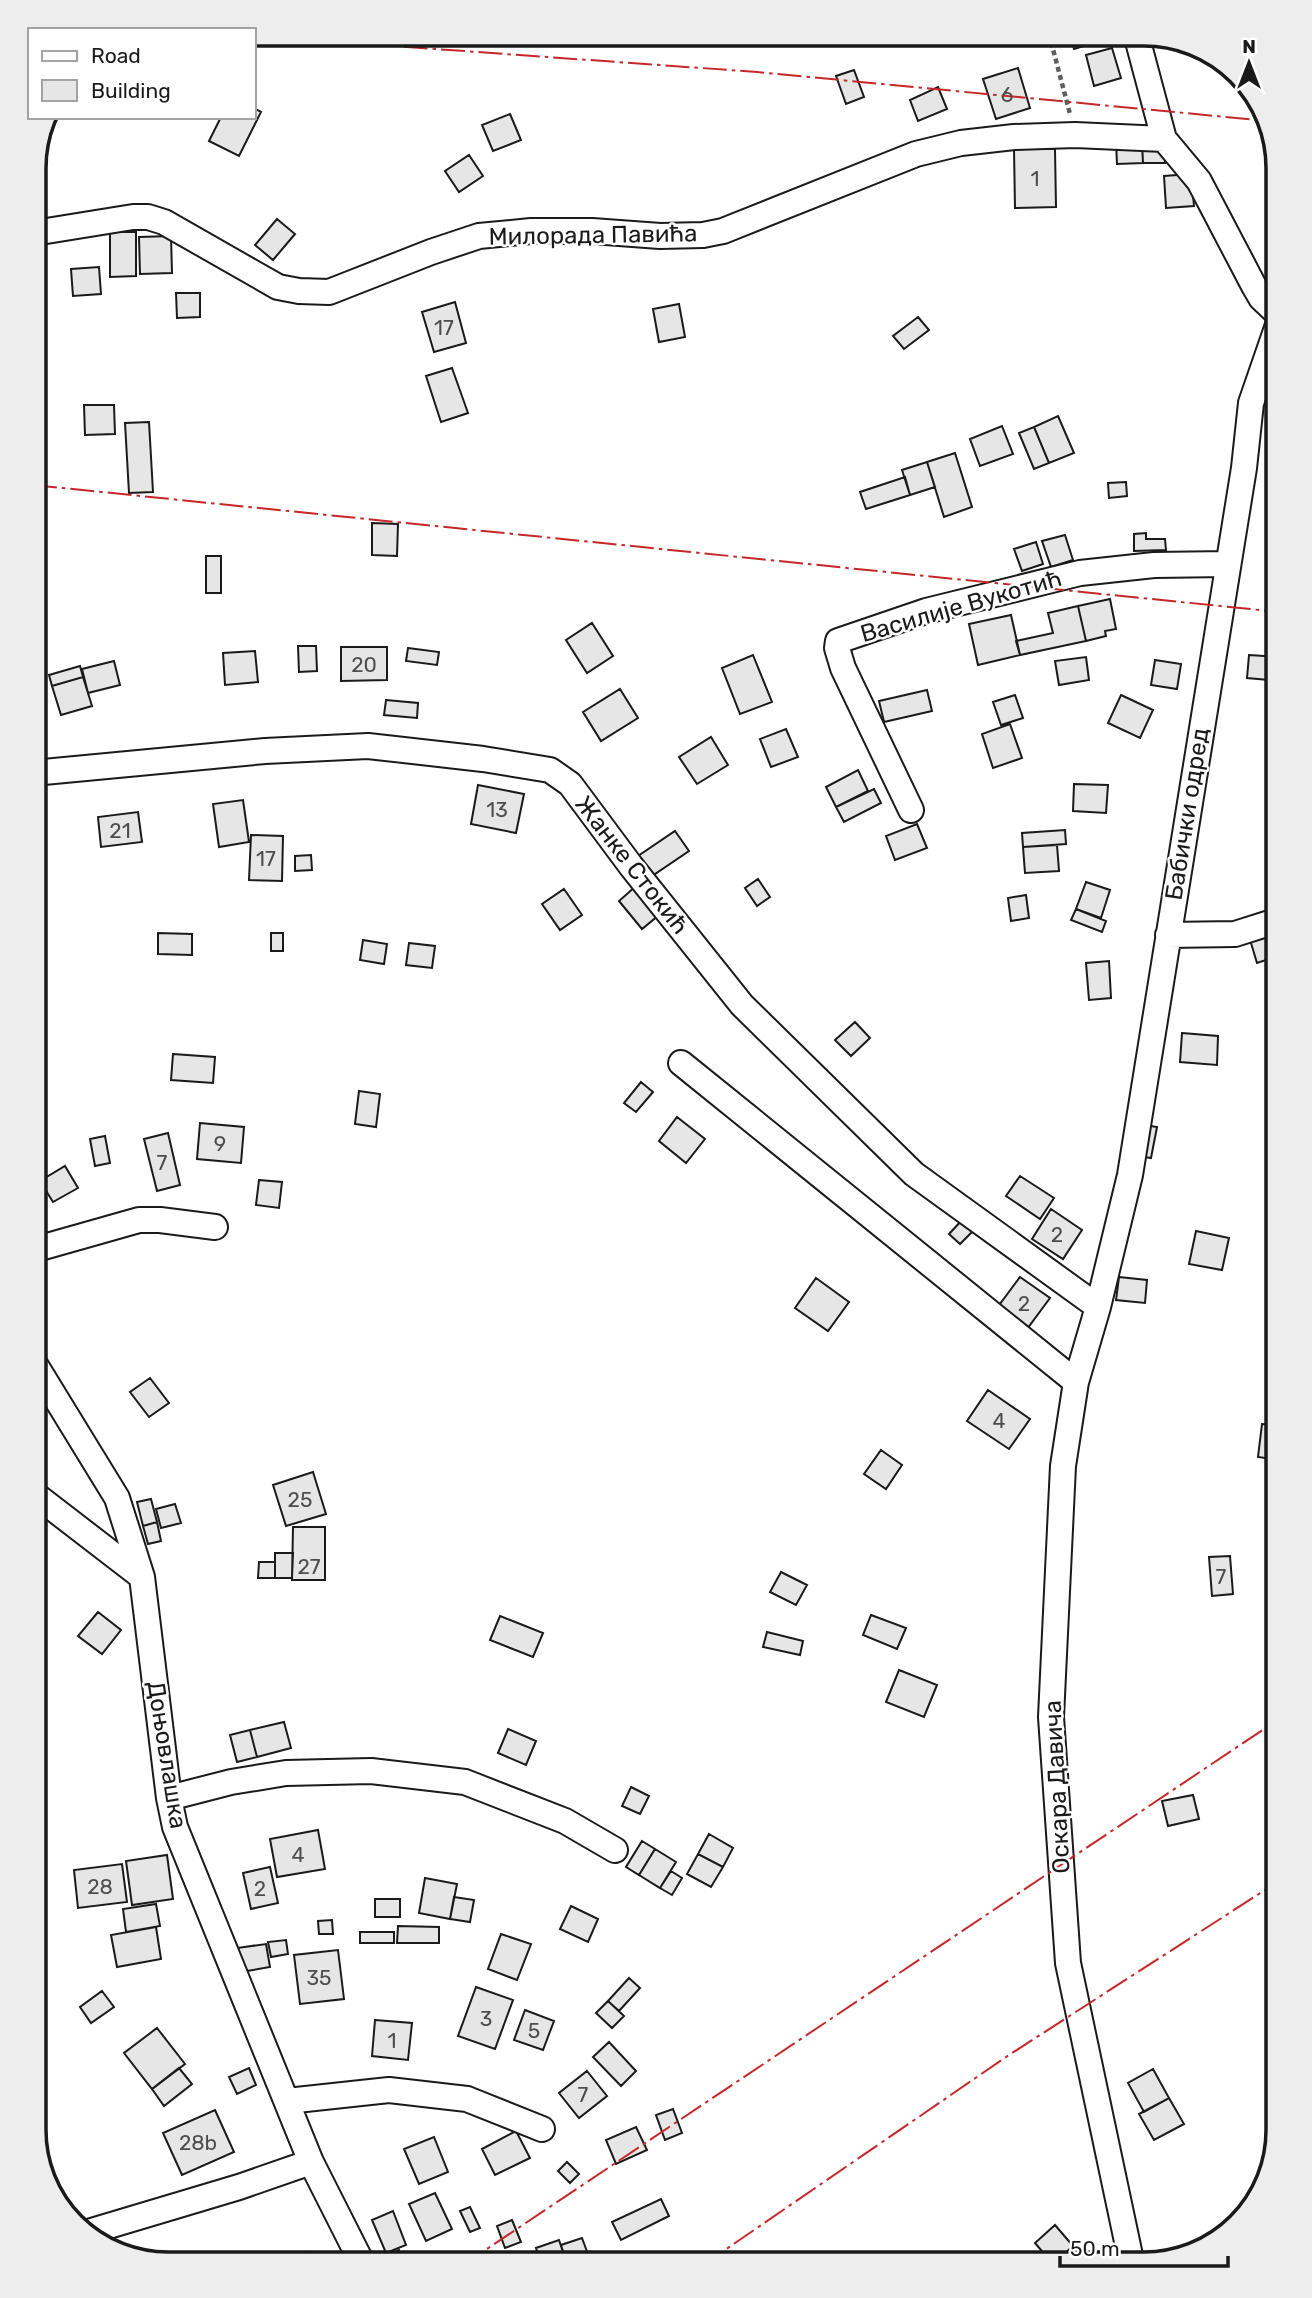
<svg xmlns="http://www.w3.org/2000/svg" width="1312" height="2298" viewBox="0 0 1312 2298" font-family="Rubik,sans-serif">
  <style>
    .building { fill: #e6e6e6; stroke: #1a1a1a; stroke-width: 2 }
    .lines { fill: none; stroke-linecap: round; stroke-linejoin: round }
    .minor-casing { stroke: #1a1a1a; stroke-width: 28 }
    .path { stroke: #5f5f5f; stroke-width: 4.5; stroke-dasharray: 5 3.5; stroke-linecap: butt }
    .minor { stroke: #fff; stroke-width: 24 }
    .power { stroke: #c62828; stroke-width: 2; stroke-dasharray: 24 5 3.5 5; stroke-linecap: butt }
    .labels { text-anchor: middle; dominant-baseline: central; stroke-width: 5; stroke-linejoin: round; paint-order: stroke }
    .number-label { font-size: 21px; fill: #4d4d4d }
    .street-label { font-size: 24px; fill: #1a1a1a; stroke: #fff }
    .rim { fill: none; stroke: #1a1a1a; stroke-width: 3.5 }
  </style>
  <rect width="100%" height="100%" fill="#fff"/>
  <path class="building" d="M1069,34h32l2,6 -29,9z
    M1112,48l9,30 -27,8 -8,-31z
    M1018,68l12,40 -34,11 -13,-40z
    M854,70l10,27 -18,7 -10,-28z
    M938,87l9,22 -29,12 -8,-21z
    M254,108l7,4 -22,44 -30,-15 12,-24h33z
    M510,114l11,26 -28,11 -11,-26z
    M1142,141l1,22 -26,1 -1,-22z
    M1164,143l1,20h-22l-1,-19z
    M1014,149h41l1,58 -41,1z
    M469,155l14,21 -24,16 -14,-21z
    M1191,174l3,32 -28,2 -2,-32z
    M277,219l18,15 -22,26 -18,-15z
    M110,232h26v44l-26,1z
    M171,236l1,37 -32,1 -1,-37z
    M99,267l2,27 -28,2 -2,-27z
    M176,293h24v24l-23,1z
    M455,302l11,41 -32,9 -12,-40z
    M679,304l6,33 -26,5 -6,-33z
    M918,317l11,13 -25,19 -11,-13z
    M452,368l16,45 -27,9 -15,-46z
    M84,405h30l1,29 -30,1z
    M1058,416l16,37 -25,10 -15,-36z
    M149,422l4,70 -24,1 -4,-70z
    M1002,426l11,28 -33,12 -10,-27z
    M1034,427l15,36 -15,6 -15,-36z
    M955,453l17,54 -28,10 -17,-55z
    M927,462l8,25 -25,8 -8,-25z
    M905,477l5,18 -44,14 -6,-17z
    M1126,482l1,14 -18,2 -1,-15z
    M372,523l26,1 -1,32 -25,-1z
    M1146,533v6h19l1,11 -32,1v-17z
    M1065,535l8,25 -22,7 -9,-26z
    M1036,542l7,22 -21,7 -8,-22z
    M206,556h15v37h-15z
    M1110,599l6,30 -11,2 1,5 -20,5 -8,-35z
    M1078,606l8,35 -66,14 -4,-14 37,-8 -5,-20z
    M1011,615l9,40 -42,10 -9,-41z
    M592,623l21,33 -26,17 -21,-33z
    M298,646h18l1,25 -18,1z
    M341,647h46v33l-46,1z
    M408,648l31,4 -2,13 -31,-4z
    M255,651l3,31 -33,3 -2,-32z
    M753,655l19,47 -32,12 -18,-46z
    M1249,655l30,2v24l-32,-3z
    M1086,657l3,23 -30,5 -4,-24z
    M1155,660l26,4 -4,25 -26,-4z
    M114,661l6,24 -32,8 -6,-24z
    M80,666l3,11 -31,9 -3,-11z
    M83,677l9,29 -31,9 -9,-29z
    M620,689l18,29 -37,23 -18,-29z
    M927,690l5,21 -48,11 -5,-21z
    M1015,695l8,23 -22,7 -8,-23z
    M1121,695l32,15 -13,28 -32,-15z
    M386,700l32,3 -1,15 -33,-3z
    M1010,724l12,34 -29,10 -11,-34z
    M786,729l12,28 -27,10 -11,-28z
    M711,737l17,28 -31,19 -18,-27z
    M858,770l10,21 -32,16 -10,-20z
    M1074,784l34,1 -2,28 -33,-2z
    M478,785l46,9 -8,39 -45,-9z
    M874,789l7,14 -37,19 -8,-15z
    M243,800l6,42 -30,5 -6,-43z
    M138,812l4,30 -41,5 -3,-30z
    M917,824l10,24 -32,12 -9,-24z
    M1065,830l1,14 -43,3 -1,-14z
    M675,831l14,20 -37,25 -14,-20z
    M251,835l32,1 -1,45 -33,-1z
    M1057,845l2,26 -34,2 -2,-26z
    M311,855l1,15 -17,1v-15z
    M758,879l12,18 -13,9 -12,-18z
    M1086,882l24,8 -9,28 -25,-9z
    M636,886l23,29 -17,14 -23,-28z
    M564,889l18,26 -22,15 -18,-26z
    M1026,895l3,23 -18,3 -3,-23z
    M1076,909l30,12 -4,11 -31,-12z
    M1266,928l9,29 -18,6 -9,-30z
    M158,933l34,1v21l-34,-1z
    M271,933h12v18h-12z
    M363,940l24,4 -3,20 -24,-4z
    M409,943l26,3 -3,22 -26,-3z
    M1109,961l2,37 -22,2 -3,-37z
    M855,1022l15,16 -19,18 -16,-16z
    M1182,1033l36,3 -1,29 -37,-3z
    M173,1054l42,3 -2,26 -42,-3z
    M641,1082l12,10 -17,20 -12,-9z
    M359,1091l21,3 -4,33 -21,-3z
    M677,1117l28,22 -19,24 -27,-22z
    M200,1123l44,4 -3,36 -44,-4z
    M1145,1125l12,2 -6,31 -13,-2z
    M168,1133l12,52 -23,6 -13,-52z
    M105,1136l5,27 -15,3 -5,-27z
    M65,1166l13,22 -25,14 -13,-21z
    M1020,1176l34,22 -14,21 -34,-23z
    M259,1180l23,2 -3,26 -23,-3z
    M1051,1209l31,21 -19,29 -31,-20z
    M963,1219l11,11 -14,14 -11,-10z
    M1196,1231l33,7 -7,32 -33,-6z
    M1020,1277l30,21 -23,31 -30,-21z
    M1119,1277l28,3 -2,23 -29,-3z
    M816,1278l33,24 -21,29 -33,-23z
    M1276,1299h3v30l-9,-2z
    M150,1378l19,25 -20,14 -19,-25z
    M988,1390l42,29 -21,30 -42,-28z
    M1262,1424l17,2v34l-21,-3z
    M881,1450l21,15 -16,24 -22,-15z
    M313,1472l13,42 -40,12 -13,-41z
    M151,1499l6,23 -14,4 -6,-24z
    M175,1504l6,19 -20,5 -5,-19z
    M157,1522l4,19 -13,3 -5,-18z
    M293,1527h32v53h-33z
    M275,1553h18l-1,25h-17z
    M1230,1556l3,38 -21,2 -3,-39z
    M259,1562h16v16h-17z
    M781,1572l26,13 -11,20 -26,-13z
    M98,1612l23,18 -19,24 -24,-18z
    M871,1615l35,13 -9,21 -34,-14z
    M500,1616l43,17 -10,24 -43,-17z
    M767,1632l36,9 -3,14 -37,-8z
    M899,1670l38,15 -13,32 -38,-15z
    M284,1722l7,26 -34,9 -7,-27z
    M508,1729l28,12 -10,24 -28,-12z
    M250,1730l7,27 -20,5 -7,-27z
    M631,1787l18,9 -9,18 -18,-8z
    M1193,1795l6,24 -31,7 -6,-25z
    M318,1830l7,39 -48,8 -7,-38z
    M709,1834l24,14 -10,19 -25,-13z
    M642,1841l13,8 -16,26 -13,-8z
    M655,1849l21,13 -16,26 -21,-13z
    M698,1854l25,13 -12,20 -24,-13z
    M167,1855l6,44 -41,6 -6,-44z
    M122,1864l5,38 -49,6 -4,-38z
    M270,1867l8,36 -27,6 -8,-36z
    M671,1871l11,7 -10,17 -12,-7z
    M425,1878l32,6 -7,35 -31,-6z
    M454,1897l20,3 -4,22 -20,-3z
    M375,1899h25v18h-25z
    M156,1904l4,22 -34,6 -3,-23z
    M571,1906l27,13 -10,23 -28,-13z
    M332,1920l1,14h-14l-1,-13z
    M398,1926l41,1v16h-42z
    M156,1927l5,32 -44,8 -6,-32z
    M360,1932h34v11h-34z
    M501,1934l30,10 -14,36 -29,-11z
    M286,1940l2,14 -17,3 -3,-15z
    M266,1944l4,23 -29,5 -4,-24z
    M338,1950l6,49 -44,5 -6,-49z
    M629,1978l11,10 -21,23 -11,-10z
    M476,1987l37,13 -18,49 -37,-13z
    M102,1991l12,16 -23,16 -11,-16z
    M608,2001l16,15 -12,12 -16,-15z
    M525,2010l29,11 -11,29 -29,-10z
    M375,2020l37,3 -4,37 -36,-4z
    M157,2028l28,36 -33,25 -28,-36z
    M609,2042l27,29 -15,15 -28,-29z
    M179,2068l13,16 -28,22 -12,-17z
    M249,2068l7,17 -19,9 -8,-17z
    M1153,2069l16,29 -25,14 -16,-29z
    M587,2071l20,25 -28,22 -20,-25z
    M1169,2098l15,26 -30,16 -15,-26z
    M673,2109l9,24 -17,7 -9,-25z
    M215,2110l19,42 -52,23 -19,-42z
    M636,2127l11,23 -31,14 -10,-24z
    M516,2131l14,27 -35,17 -13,-26z
    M434,2137l14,35 -29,12 -15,-35z
    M567,2162l12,12 -9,9 -12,-12z
    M435,2193l17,36 -26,12 -17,-37z
    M661,2199l8,17 -48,24 -9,-18z
    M470,2207l10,21 -10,4 -10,-21z
    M393,2211l13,34 -20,8 -14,-33z
    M512,2220l9,22 -16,6 -8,-22z
    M1055,2225l18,21 -20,18 -18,-21z
    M582,2238l7,19 -22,7 -6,-19z
    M559,2240l8,24 -26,1 -5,-17z
    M1215,2241l-12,10 -8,2 -1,-10z
    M399,2250l5,13 -33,2 -1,-2z
    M310,2252l4,13h-28l-2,-5z"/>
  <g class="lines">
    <g class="minor-casing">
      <path id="minor" d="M1136,34l28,105 35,42 55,105 7,12 18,17
        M34,233l99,-16h15l16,5 114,65 21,4 30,1 102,-40 48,-16 52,-5h61l68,5 43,-1 20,-4 193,-77 45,-11 53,-6 61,-2 89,4
        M33,773l232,-22 103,-5 115,13 67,11 20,14 61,82 111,139 172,169 184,133
        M911,810l-68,-142 -6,-20 1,-7 88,-30 154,-38 74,-8 73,-1
        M1168,935l67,-1 44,-14
        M681,1063l395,319
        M33,1250l106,-30h21l55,7
        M33,1361l84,137 25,79 27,221 6,29 136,335 52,103
        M33,1493l109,84
        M169,1798l62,-16 55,-9 85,-2 94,11 100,39 50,29
        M287,2101l102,-11 78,9 75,30
        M85,2233l154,-46 72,-25
        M1132,2265l-64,-302 -17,-246 12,-251 13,-84 22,-75 32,-132 114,-707 7,-65 28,-81"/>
    </g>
    <path class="path" d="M1049,34l21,80"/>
    <use href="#minor" class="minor"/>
    <path class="power" d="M254,36l503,36 511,49
      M33,485l1246,127
      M463,2265l816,-546
      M703,2265l306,-210 270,-174"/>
  </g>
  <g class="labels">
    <g class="number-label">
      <text x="1007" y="94">6</text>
      <text x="1035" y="178">1</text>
      <text x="444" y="327">17</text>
      <text x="364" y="664">20</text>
      <text x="497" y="809">13</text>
      <text x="120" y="830">21</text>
      <text x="266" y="858">17</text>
      <text x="220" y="1143">9</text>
      <text x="162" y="1162">7</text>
      <text x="1057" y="1234">2</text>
      <text x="1024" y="1303">2</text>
      <text x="999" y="1420">4</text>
      <text x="300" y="1499">25</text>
      <text x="309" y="1566">27</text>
      <text x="1221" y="1576">7</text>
      <text x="298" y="1854">4</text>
      <text x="100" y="1886">28</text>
      <text x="260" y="1888">2</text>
      <text x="319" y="1977">35</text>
      <text x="486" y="2018">3</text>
      <text x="534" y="2030">5</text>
      <text x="392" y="2040">1</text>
      <text x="583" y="2094">7</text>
      <text x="198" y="2142">28b</text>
    </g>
    <g class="street-label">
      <text transform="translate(593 235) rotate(-1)">Милорада Павића</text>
      <text transform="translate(961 606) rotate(-16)">Василије Вукотић</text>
      <text transform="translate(1187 814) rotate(-81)">Бабички одред</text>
      <text transform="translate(632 865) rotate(52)">Жанке Стокић</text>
      <text transform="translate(167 1755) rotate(81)">Доњовлашка</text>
      <text transform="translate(1057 1787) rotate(-93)">Оскара Давича</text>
    </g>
  </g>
  <path d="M0 0H1312V2298H0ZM168 46H1144A122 122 0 0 1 1266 168V2130A122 122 0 0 1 1144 2252H168A122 122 0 0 1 46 2130V168A122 122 0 0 1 168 46Z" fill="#ededed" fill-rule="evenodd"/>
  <path class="rim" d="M168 46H1144A122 122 0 0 1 1266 168V2130A122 122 0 0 1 1144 2252H168A122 122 0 0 1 46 2130V168A122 122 0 0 1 168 46Z"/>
  <rect x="28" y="28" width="228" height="91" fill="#ffffff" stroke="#a3a3a3" stroke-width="2"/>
  <rect x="42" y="51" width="35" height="10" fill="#ffffff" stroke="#a3a3a3" stroke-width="2"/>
  <text x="91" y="63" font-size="21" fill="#1a1a1a">Road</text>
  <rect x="42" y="80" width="35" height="21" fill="#e6e6e6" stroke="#a3a3a3" stroke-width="2"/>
  <text x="91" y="98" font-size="21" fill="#1a1a1a">Building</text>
  <g transform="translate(1249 63)" stroke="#ffffff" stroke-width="5" paint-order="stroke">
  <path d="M0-5L12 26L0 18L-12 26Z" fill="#1a1a1a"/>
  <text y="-10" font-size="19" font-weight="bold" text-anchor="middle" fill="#1a1a1a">N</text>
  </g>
  <path d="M1060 2256v10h168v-10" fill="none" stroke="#1a1a1a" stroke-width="3.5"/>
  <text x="1070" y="2256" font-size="21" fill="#1a1a1a" stroke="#ffffff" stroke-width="5" paint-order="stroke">50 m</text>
</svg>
